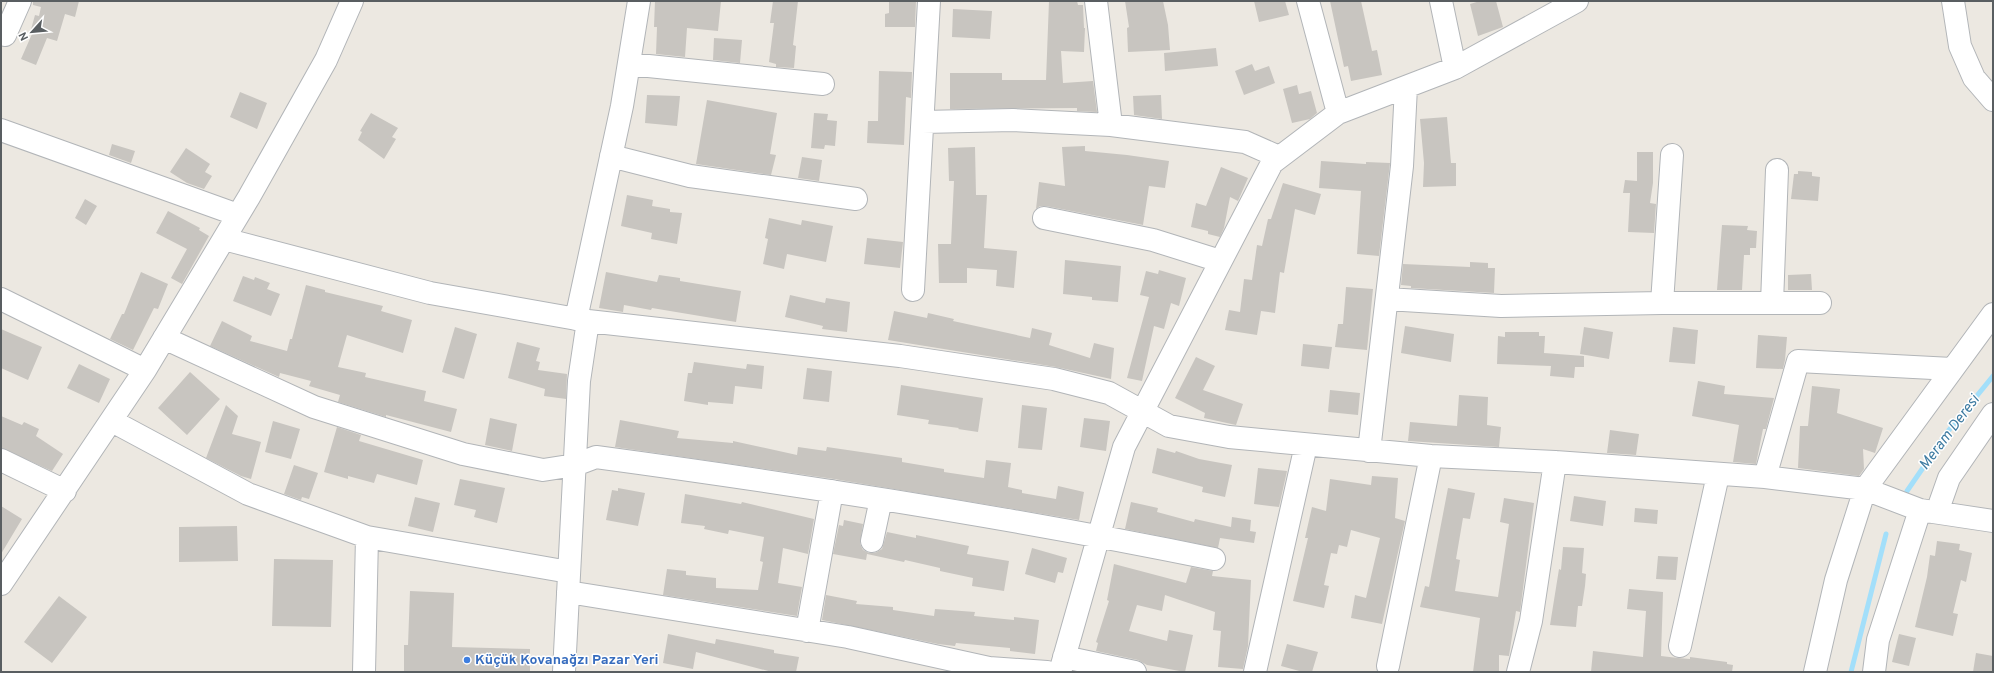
<svg xmlns="http://www.w3.org/2000/svg" width="1994" height="673" viewBox="0 0 1994 673" font-family="Overpass,sans-serif">
  <style>
    .lines { fill: none; stroke-linecap: round; stroke-linejoin: round }
    .stream { stroke: #a3dffa; stroke-width: 5 }
    .building { fill: #c8c5c0 }
    .minor-casing { stroke: #b2b5b8; stroke-width: 24 }
    .minor { stroke: #fff; stroke-width: 22 }
    .shop-dot { fill: #3f7fe0; stroke: #fff; stroke-width: 1.5 }
    .labels { text-anchor: middle; dominant-baseline: central; stroke-width: 3; stroke-linejoin: round; paint-order: stroke }
    .shop-label { font-size: 14px; font-weight: bold; fill: #366cbe; stroke: #fff; text-anchor: start }
    .water-label { font-size: 15px; font-style: italic; fill: #3f7ca2; stroke: #fff }
  </style>
  <rect width="100%" height="100%" fill="#ece8e1"/>
  <g class="lines">
    <path class="stream" d="M1907,491l42,-61 44,-54
      M1851,672l35,-138"/>
  </g>
  <path class="building" d="M33,1h46l-4,16 -10,-3 -8,27 -10,-3 -11,27 -15,-6 11,-25 -2,-1 5,-18 4,1 2,-9 -8,-2z
    M655,1h66l-3,30 -31,-3 -2,29 -29,-3 1,-27h-3z
    M773,1h25l-5,44 3,1 -2,22 -18,-1v-3l-7,-2 5,-39h-4z
    M889,1h27l-1,26h-30v-13l4,-1z
    M1049,1h28l1,4h5l1,23h1l-1,24 -23,-1 2,32 30,-2 4,31 -20,-1v-3l-127,1v-36h52v7h44z
    M1125,1h38l5,24 2,25 -42,2 -1,-24 2,-1z
    M1254,1h31l4,14 -30,7z
    M1330,1h31l11,50 5,-1 5,25 -31,6 -3,-15 -4,1z
    M1480,1h16l7,26 -25,9 -8,-32z
    M953,9l39,2 -2,28 -38,-2z
    M714,38l28,2 -2,23 -27,-3z
    M1216,48l2,18 -53,5 -1,-18z
    M1252,64l3,7 14,-5 6,17 -31,12 -9,-24z
    M879,71l33,1 -1,26 -5,-1 -2,48 -37,-2 1,-22h10z
    M1297,85l2,9 12,-3 6,22 -7,6 -18,4 -9,-34z
    M240,92l27,11 -10,26 -27,-12z
    M647,95l33,1 -3,30 -32,-3z
    M1161,95l1,24 -28,-4 -1,-19z
    M707,100l70,13 -7,41 6,1 -5,20 -75,-11z
    M371,113l27,15 -6,9 4,2 -12,20 -26,-19 4,-8 -2,-1z
    M814,113l14,1 -1,6 10,1 -2,25 -10,-1 -1,4 -13,-1z
    M1447,117l4,46h5v23l-33,1 1,-24 -4,-44z
    M112,144l23,7 -4,12 -22,-8z
    M1085,146v5l42,4 42,6 -4,27 -16,-2 -6,39 -97,-19h-6l-4,3 3,-27 26,4 -3,-39z
    M975,147l1,48h11l-3,53 33,3 -3,37 -18,-2 1,-16 -30,-2v15h-28l-1,-39h13l3,-63h-5l-1,-33z
    M186,148l24,16 -5,8 7,4 -8,13 -17,-6 -17,-11z
    M1637,152h16v31l-3,20 6,1 -2,29 -26,-1 2,-39h-7l2,-13 12,1z
    M802,157l20,3 -3,21 -21,-3z
    M1321,161l45,3v-2l24,1 -11,93 -22,-2 4,-63 -42,-3z
    M1221,167l27,11 -10,23 -8,-4 -6,31 -4,9 -12,-3v-3l-17,-4 5,-24 10,3z
    M1798,171l14,1v4l8,1 -2,24 -27,-2 3,-25h4z
    M1283,183l38,11 -6,21 -20,-6 -11,64 -4,-1 -5,41 -14,-2 -4,24 -32,-5 4,-20 11,2 4,-33 8,1 5,-35 5,1 6,-27h3z
    M627,195l26,5 -1,6 18,3v3l12,1 -5,31 -26,-5 1,-6 -31,-7z
    M85,199l12,7 -11,19 -11,-7z
    M168,211l32,17 -1,2 10,6 -27,48 -11,-6 16,-29 -31,-16z
    M769,218l32,7 1,-5 31,6 -7,36 -39,-8 -3,15 -21,-5 5,-25 -3,-1z
    M1722,225l26,1 -1,4 10,1 -1,17h-6v7h-6l-2,35h-25z
    M867,238l36,4 -3,26 -36,-4z
    M1065,260l56,6 -3,36 -26,-2v-3l-29,-3z
    M1470,262l18,1v5h7l-1,25 -83,-5v-2l-10,-1 2,-21 67,3z
    M1159,270l27,8 -7,28 -8,-3 -7,26 -10,-3 -12,55 -15,-3 22,-81 -9,-2 6,-24 12,3z
    M141,272l27,12 -10,25 -4,-1 -21,42 -23,-11 12,-25h2z
    M606,272l51,10 2,-7 21,3v3l61,10 -5,31 -84,-14 -1,2 -27,-5 -1,7 -24,-4z
    M1811,274l1,16h-24v-15z
    M243,276l11,4 1,-3 15,6 -3,6 13,5 -9,22 -38,-15z
    M306,285l19,5v2l58,14 -2,5 31,9 -9,33 -56,-18 -9,32 28,6 -1,4 61,14 -2,10 33,8 -6,23 -65,-17v2l-48,-15 2,-7 -31,-9 2,-5 -31,-8 -1,4 -69,-31 12,-25 30,15 -2,5 37,10 3,-12h2z
    M1346,287l27,2 -6,61 -32,-3 3,-23h5z
    M790,295l35,8 1,-5 24,4 -3,30 -25,-3 1,-3 -38,-9z
    M894,311l33,7 1,-5 26,6 -1,2 77,17 2,-10 20,5 -3,12 41,13 4,-15 20,5 -3,31 -55,-12 -168,-27z
    M1405,326l49,8 -3,28 -50,-9z
    M455,327l22,7 -13,45 -22,-7z
    M1584,327l29,5 -4,27 -29,-5z
    M1673,327l25,3 -3,34 -26,-2z
    M1,329l41,18 -14,33 -27,-12z
    M1505,332h34v4h6l-1,17 40,3v11h-9l-1,11 -24,-2 1,-10 -54,-2 1,-28 7,1z
    M1758,335l29,2 -2,23 -2,9 -27,-1z
    M517,342l23,6 -4,13 4,1 -2,8 29,4 -1,25 -22,-3 1,-7 -37,-11z
    M1303,344l29,3 -3,22 -28,-3z
    M1196,357l19,9 -12,24 40,14 -7,21 -32,-7 1,-5 -30,-15z
    M694,362l52,7 1,-5 17,2 -2,23 -27,-3 -2,18 -25,-2v3l-24,-4 4,-28h4z
    M79,364l31,15 -11,24 -32,-15z
    M807,368l25,3 -3,31 -26,-3z
    M190,372l30,27 -33,36 -29,-27z
    M1698,381l27,5 -1,8 50,4 -8,31h-3l-7,35 -23,-2 6,-37 -47,-9z
    M901,385l82,13 -5,34 -20,-3 1,-1 -31,-4 1,-4 -32,-5z
    M1812,386l28,3 -3,24 46,15 -8,25 -12,-4 1,20 -5,7 -61,-8 2,-42h8z
    M1330,390l30,3 -2,22 -30,-3z
    M1459,395l29,2 -1,28 14,2 -2,20 -91,-6 2,-19 47,4z
    M226,405l12,11 -6,18 29,8 -10,37 -10,-3 -35,-18z
    M1022,405l25,3 -5,42 -24,-2z
    M1,416l21,9 2,-3 15,7 -3,7 27,18 -11,17 -51,-23z
    M490,418l27,6 -5,27 -27,-6z
    M1084,418l26,3 -4,30 -26,-4z
    M620,420l59,11 -2,7 56,5v-2l64,14 1,-8 28,4 1,-4 75,11v4l42,7v3l40,6 2,-18 25,3 -3,24 14,3v3l34,6 2,-13 26,6 -5,28 -245,-41 -219,-32z
    M273,421l27,8 -9,30 -26,-7z
    M337,427l24,8 -2,6 64,19 -6,25 -40,-11 -3,9 -26,-7v3l-24,-7z
    M1610,430l29,4 -3,21 -29,-2z
    M1157,448l18,5 1,-2 23,8 33,6 -7,32 -23,-5 1,-5 -51,-14z
    M294,465l24,8 -9,26 -7,-2 -1,3 -17,-6z
    M1258,468l29,3 -8,36 -25,-3z
    M1372,476l26,2 -3,40 10,3 -23,103 -31,-6 4,-23 11,3 14,-60 -29,-8 -4,17 -8,-2 -2,9 -6,-1 -7,32 5,1 -5,22 -31,-7 15,-63h-3l7,-31 14,4 4,-32 41,6z
    M460,479l45,9 -8,35 -23,-6 2,-7 -22,-5z
    M618,488l27,5 -7,33 -32,-6 6,-30 6,1z
    M1448,488l27,5 -5,26 -7,-1 -7,41 4,1 -5,31 43,6 11,-73 -9,-2 4,-24 30,5 -14,109 -4,-1 -7,45 -10,-1v17h-26l7,-54 -60,-11 5,-21 4,1z
    M685,494l56,10 1,-2 72,17 -6,35 -25,-6 -5,35 24,4 -5,29 -134,-21 4,-26 19,2v4l30,3v10l42,2 5,-28 -3,-1 4,-24 -35,-7 -1,4 -24,-5 1,-3 -24,-3z
    M1574,496l32,5 -3,25 -33,-5z
    M415,497l25,6 -7,29 -25,-6z
    M1131,502l27,6 -1,4 37,10 1,-3 36,8 1,-10 19,3 -1,11 6,1 -2,11 -34,-5 -2,10 -93,-19z
    M1,506l21,13 -21,35z
    M1635,508l23,2 -1,14 -23,-2z
    M844,520l19,4 -3,20 3,6 6,3h6l7,-4 5,-17 29,6v-3l53,11 -2,8 42,7 -5,30 -32,-5 1,-8 -33,-7v-3l-35,-8 -1,2 -37,-8 -1,6 -33,-6 6,-29 4,1z
    M237,526l1,35 -59,1v-35z
    M1937,541l23,3 -1,6 13,3 -6,29 -5,-2 -8,33 5,1 -5,22 -38,-9 12,-50 3,-22 5,1z
    M1563,547l21,1 -2,25 4,1 -1,12 -3,20h-4l-2,21 -26,-2 9,-56 2,1z
    M1032,548l35,10 -4,15 -5,-1 -3,11 -30,-9z
    M1658,556l20,1 -2,23 -20,-1z
    M274,559l59,1 -2,67 -59,-1z
    M1114,564l72,19 5,-16 22,4 -1,5 39,4 -3,66 -5,23 -25,-2 3,-36 -8,-1 2,-18 -50,-17 -3,16 -25,-6 -8,26 38,10 2,-11 24,5 -8,37 -38,-7 -9,-5 -42,-9 2,-8 -2,-1 13,-41 -2,-1z
    M1629,589l34,3 -2,64 17,2 12,1v-2l37,5v2l6,1 -1,7h-141l2,-21 50,6 3,-46 -19,-2z
    M410,591l44,2 -2,54 78,2v23h-126v-27h4z
    M826,595l31,6 -1,3 37,3v3l41,6 1,-7 40,3 -1,4 40,4v-3l25,3 -4,34 -25,-3v-3l-54,-5 -1,3 -17,-2 -116,-24z
    M59,596l28,21 -35,46 -28,-21z
    M668,634l47,10 1,-5 58,11v3l25,4 -3,15h-24l-76,-20 -3,17 -30,-6z
    M1899,634l17,4 -7,28 -17,-4z
    M1287,644l31,8 -6,20h-9l-22,-6z
    M1976,653l17,3v16h-20z"/>
  <g class="lines">
    <g class="minor-casing">
      <path id="minor" d="M1096,1l15,124
        M1441,1l14,67
        M1953,1l7,45 14,32 19,22
        M5,35l15,-34
        M629,64l194,20
        M1338,113l117,-45 122,-67
        M923,122l90,-2 98,5 134,17 34,15
        M1,130l237,85
        M611,156l79,20 166,23
        M1044,218l109,22 67,21
        M224,239l206,54 158,28 312,35 154,23 55,14 60,33 60,11 202,19 124,6 210,15 100,12 55,21 73,11
        M913,290l16,-289
        M1,299l144,71
        M1387,299l114,7 161,-3h158
        M1662,303l10,-148
        M1772,303l5,-133
        M576,319l46,-213 17,-105
        M164,338l150,69 149,47 80,16 32,-5 21,-8c207,28 413,60 618,102
        M112,421l136,73 119,43 202,35
        M1369,451l33,-285 4,-79
        M1,460l64,31
        M1765,477l33,-116 154,8
        M1937,512l12,-34 44,-64
        M872,541l9,-42
        M1,584l144,-214 104,-173 77,-137 26,-59
        M568,592l280,45 141,31 58,4
        M807,631l25,-140
        M1680,646l38,-171
        M1064,657l71,15
        M1388,666l43,-210
        M364,672l3,-135
        M564,672l15,-291 9,-60
        M1060,672l64,-225 148,-284 66,-50 -30,-112
        M1255,672l51,-227
        M1518,672l13,-51 24,-159
        M1815,672l21,-92 29,-91 128,-175
        M1874,672l4,-32 42,-130"/>
    </g>
    <use href="#minor" class="minor"/>
  </g>
  <circle class="shop-dot" cx="467" cy="660" r="4"/>
  <g class="labels">
    <g class="shop-label">
      <text x="475" y="660">Küçük Kovanağzı Pazar Yeri</text>
    </g>
    <g class="water-label">
      <text transform="translate(1950 433) rotate(-53)">Meram Deresi</text>
    </g>
  </g>
  <rect width="1994" height="673" fill="none" stroke="#595e61" stroke-width="4"/>
  <g transform="translate(32 32) rotate(243)" stroke="#ffffff" stroke-width="3" paint-order="stroke">
  <path d="M0-3L7 15L0 10L-7 15Z" fill="#595e61"/>
  <text y="-6" font-size="11" font-weight="bold" text-anchor="middle" fill="#595e61">N</text>
  </g>
</svg>
